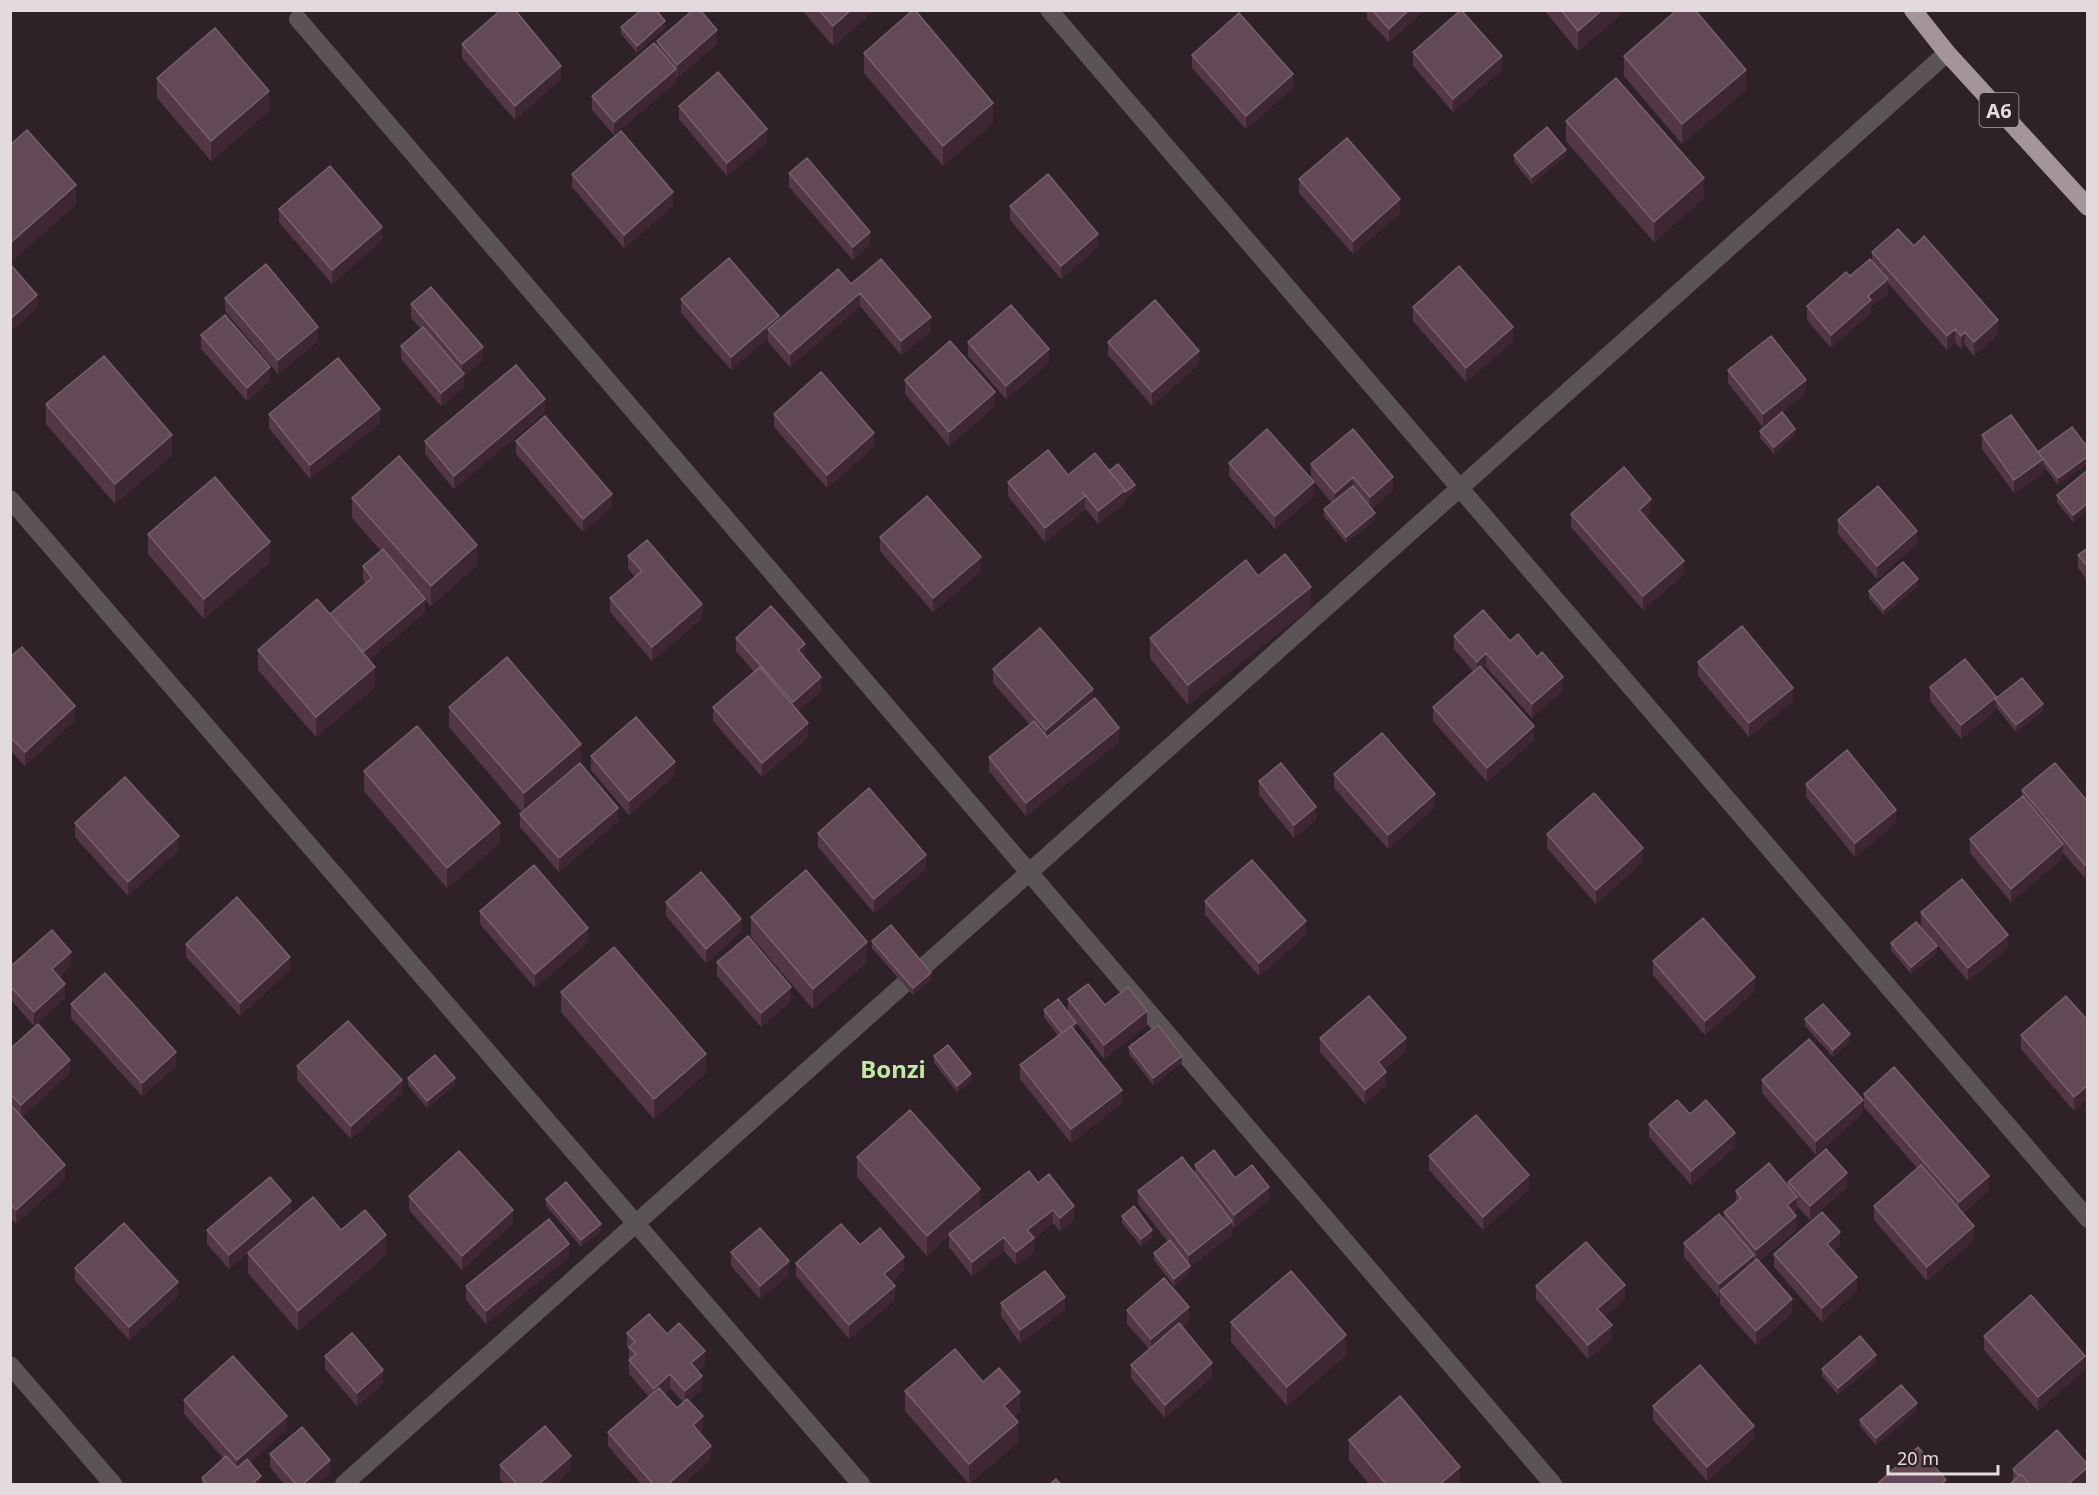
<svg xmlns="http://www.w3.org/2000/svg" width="2098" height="1495" viewBox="0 0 2098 1495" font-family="'Noto Sans',sans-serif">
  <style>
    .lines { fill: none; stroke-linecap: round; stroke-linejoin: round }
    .minor { stroke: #5b5457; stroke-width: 18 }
    .highway { stroke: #a4949b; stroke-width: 18 }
    .wall { fill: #543745; fill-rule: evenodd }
    .shaded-wall { fill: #3e2733 }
    .building { fill: #634956; stroke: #77606b; stroke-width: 1.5 }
    .labels { text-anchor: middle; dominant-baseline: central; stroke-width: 6; stroke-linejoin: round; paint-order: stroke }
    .shield { fill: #2e2228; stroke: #ada3a7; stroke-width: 1.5 }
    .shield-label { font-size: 20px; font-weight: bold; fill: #e3dade }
    .quarter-label { font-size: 24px; font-weight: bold; fill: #c1e9a4; stroke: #2e2228 }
  </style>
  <rect width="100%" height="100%" fill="#2e2228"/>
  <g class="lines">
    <path class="minor" d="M1049,10l1039,1209
      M298,19l1255,1465
      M10,499l851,985
      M10,1365l103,119
      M344,1484l1603,-1431"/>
    <path class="highway" d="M1913,10l34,43 141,154"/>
  </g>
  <path class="wall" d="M802,10h73l-42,36z
    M1367,10h58l-36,32 -22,-23z
    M1544,10h82l-48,41z
    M621,27l44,1 -28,25 -16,-19z
    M657,41l60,3 -40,34 -1,-2v6l-62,53 -22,-25v-14l65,-48z
    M462,44l99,35 -46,41 -53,-62z
    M1413,52l89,18 -49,42 -40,-46z
    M864,53l129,70 -50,43 -79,-93z
    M1192,55l101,33 -47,41 -54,-61z
    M1624,56l122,34 -64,54 -58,-68z
    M157,78l112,33 -58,50 -54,-63z
    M679,106l88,36 -40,34 -48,-57z
    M1566,121l138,77 -50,44 -88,-101z
    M1514,155l52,1 -34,28 -18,-22z
    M789,173l81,72 -17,15 -64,-73z
    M572,174l101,32 -49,42 -52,-61z
    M1299,179l101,34 -47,41 -54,-61z
    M1010,206l88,41 -37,32 -51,-59z
    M279,209l103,31 -50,44 -53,-62z
    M1914,246l84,88 -24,22 -9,-11 -4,4 -6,-7 -8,8 -59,-67v10l-17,14v6l-40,35 -24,-28v-14l65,-45v-9z
    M851,284l80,47 -30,24 -41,-49 -70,61 -22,-25v-4l-37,32 -50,-57v-14l98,21z
    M225,298l93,43 -40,33 -53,-63z
    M411,304l72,56 -19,16v11l-23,19 -40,-47v-13l20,-17 -10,-11z
    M1413,307l100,34 -47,41 -53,-61z
    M201,335l69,46 -23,20 -46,-52z
    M968,342l81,21 -43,36 -38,-43z
    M1108,342l91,22 -47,42 -44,-51z
    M1728,370l78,23 -24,19 13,23 -21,19 -14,-16v-7l18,-16 -15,12 -35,-44z
    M905,380l90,26 -46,40 -44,-52z
    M46,404l126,51 -57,49 -69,-80z
    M545,412l-91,77 -29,-35v-13z
    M269,414l111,9 -70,56 -41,-51z
    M774,414l100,33 -47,41 -53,-61z
    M1982,435l56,18 50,-5 -30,37 -15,-20v8l-29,20 -32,-44z
    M516,441l96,66 -29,25 -67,-78z
    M1229,463l85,33 -39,33 -46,-53z
    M1311,464l82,26 -21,19 3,11 -29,23 -22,-27v-7l8,-6 -21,-25z
    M2088,470v40l-15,12 -16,-20v-7z
    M1109,471l26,20 -10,8v4l-27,21 -13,-16v2l-40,32 -37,-46v-14z
    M352,498l125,67 -46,41 -6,-6v12l-56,48 6,27 -59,50 -58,-67v-20l72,-36 36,-31 -3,-3v-14l18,-15 -29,-33z
    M1651,512l-5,5 38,57 -41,36 -72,-83v-13z
    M1838,520l79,24 -40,35 -39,-45z
    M148,534l122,28 -66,57 -56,-65z
    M880,537l101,34 -48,41 -53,-61z
    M2088,548v33l-10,-13v-13z
    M628,556l74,62 -50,43 -42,-49v-14l25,-21 -7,-8z
    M1258,576l53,31 -123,98 -38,-47v-20z
    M1918,586l-34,29 -15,-17v-7z
    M1454,636l56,5 53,49 -31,28 -46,-51 -3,3 51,70 -47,42 -54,-61v-14l40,-36 -19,-22z
    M736,638l68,20 17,33 -23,20 10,26 -46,40 -49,-56v-14l41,-35 -18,-21z
    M10,657l65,63 -50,46 -15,-16z
    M1698,662l95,39 -44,36 -51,-61z
    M993,669l100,31 26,42 -93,74 -37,-45v-14l41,-32 -37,-42z
    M1930,687l66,12 47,12 -27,21 -20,-25v3l-35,29 -31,-38z
    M449,707l132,57h-1l38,57 -59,51 -39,-45v-13l2,-2 -73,-85z
    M591,756l84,19 -46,40 -38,-45z
    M364,771l136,72 -53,45 -83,-97z
    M1334,774l101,33 -47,42 -54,-61z
    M1259,781l57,39 -22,18 -35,-43z
    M1806,784l90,39 -41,34 -49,-60z
    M2022,790l66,12v74l-3,2 -22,-25v5l-52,44 -41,-49v-14l52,-43z
    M75,823l104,27 -51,46 -53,-59z
    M818,833l108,36 -52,44 -56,-66z
    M1547,834l96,28 -47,42 -49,-56z
    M1205,901l101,34 -47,41 -54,-61z
    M666,902l75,30 -35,31 -40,-47z
    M480,911l108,31 -53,46 -55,-64z
    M1921,912l87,36 -40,33 -47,-55z
    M751,917l116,45 -54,47 -62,-72z
    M872,941l59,39 -18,15 -41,-47z
    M1891,943l46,10 -26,21 -20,-24z
    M186,944l104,26 -50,46 -54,-59z
    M1653,961l102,30 -50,44 -52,-60z
    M717,962l74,39 -30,26 -44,-51z
    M71,965l-12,12 6,21 -31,28 -24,-27v-32z
    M561,992l145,81 -52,46 -93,-107z
    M1068,999l37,6 42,20 -43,34 -36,-47z
    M71,1004l105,62 -34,30 -71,-78z
    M1044,1010l32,20h-1l47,73 -51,40 -51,-64v-14l38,-29 -14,-19z
    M1805,1019l45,22 -17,16 -28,-31z
    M2088,1021l-14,90 -53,-62v-14z
    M1320,1038l86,13 -22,19 2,15 -21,19 -45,-52z
    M1129,1047l53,16 -29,22 -24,-31z
    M10,1049l60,24 -48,44 43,62 -49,45 -6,-7z
    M934,1056l37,25 -14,11 -23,-29z
    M297,1066l105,27 -51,46 -54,-59z
    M408,1078l47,7 -28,23 -19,-23z
    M1762,1080l101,33 -47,42 -54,-62z
    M1864,1094l125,96 -26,23 11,27 -47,41 -53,-61v-14l43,-38 -53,-61z
    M1690,1114l45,33 -44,38 -42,-48v-13z
    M1429,1156l100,33 -46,41 -54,-60z
    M857,1157l123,52 -6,5 64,-31 36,37 -14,11 -7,-8 -19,16v13l-18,13 -12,-14 -32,25 -23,-29v-11l-22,20 -70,-79z
    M1195,1165l40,13 34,22 -35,28 -2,-2v9l-42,32v6l-16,13 -20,-26v-7l14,-11 -30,-38v-13l57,-17z
    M1788,1182l59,5 -37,33 -13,-14v4l-4,3 3,17 -37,31 33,52 -36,32 -36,-41v-7l-1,1 -35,-41v-14l40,-23v-8l12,-10v-11l52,-5z
    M409,1196l104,27 -51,47 -53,-60z
    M546,1199l55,32 -20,16 -35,-41z
    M291,1215l-62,54 -22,-25v-14z
    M1122,1216l30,21 -11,9 -19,-23z
    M341,1230l45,25 -88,76 -50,-58v-20z
    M860,1245l44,25 -13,12 4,18 -46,39 -53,-63v-13z
    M1840,1246l-6,5 23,40 -35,31 -48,-55v-13z
    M731,1252l58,23 -29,24 -29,-33z
    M569,1257l-83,67 -20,-24v-14z
    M75,1268l103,28 -49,44 -54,-59z
    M1536,1286l89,13 -21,18 8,22 -24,20 -52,-60z
    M1001,1303l64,7 -45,33 -19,-27z
    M1127,1310l62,10 -7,7 30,50 -47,41 -34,-40v-13l18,-16 -22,-25z
    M1231,1322l115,33 -59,51 -56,-64z
    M627,1333l40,1 38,31 -7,6 4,18 -13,12 14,29 -4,3 12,26 -29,26h-40l-34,-39v-14l41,-35 -20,-23v-24l-2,-3zM670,1388l13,14 -6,6 -13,-14z
    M1984,1336l101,33 -47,42 -54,-61z
    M325,1356l58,28 -26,22 -32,-37z
    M1876,1362l-38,33 -16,-19v-7z
    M983,1382l37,30 -6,5 4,25 -49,42 -64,-73v-20z
    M184,1400l103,29 -37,33 11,23h-59v-7l22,-19 -40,-45z
    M1653,1406l101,33 -47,42 -54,-61z
    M1917,1410l-41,35 -16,-19v-6z
    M1349,1440l111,45h-90l-21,-25z
    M270,1454l60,19 -13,12h-32l-15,-18z
    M500,1465l71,5 -17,15h-49l-5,-6z
    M2088,1465v15l-5,5h-74l4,-4v-12z"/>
  <path class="shaded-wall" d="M851,10h24l-42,36v-20z
    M1409,10h16l-36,32v-13z
    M1602,10h24l-48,41v-20z
    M665,21v7l-28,25v-7z
    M717,30v14l-40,34v-13z
    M1502,56v14l-49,42v-13z
    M561,66v13l-46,41v-14z
    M676,69v13l-62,53v-13z
    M1746,70v20l-64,54v-20z
    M1293,74v14l-47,41v-13z
    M269,91v20l-58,50v-20z
    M993,103v20l-50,43v-20z
    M767,129v13l-40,34v-13z
    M1566,150v6l-34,28v-7z
    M1704,178v20l-50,44v-20z
    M76,185v20l-66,58v-20z
    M673,192v14l-49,42v-13z
    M1400,199v14l-47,41v-13z
    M382,227v13l-50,44v-14z
    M870,232v13l-17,15v-13z
    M1098,234v13l-37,32v-13z
    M1888,279v14l-17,14v6l-40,35v-13l37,-39z
    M860,293v13l-70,61v-13z
    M37,295v14l-27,23v-13z
    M779,316v13h-11v9l-37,32v-13z
    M931,317v14l-30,24v-14z
    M1998,320v14l-24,22v-14z
    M318,327v14l-40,33v-14z
    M1513,327v14l-47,41v-14z
    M1955,329v13l-8,8v-14z
    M1965,332v13l-4,4v-13z
    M483,347v13l-19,16v11l-23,19v-13l21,-18v-11z
    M1049,349v14l-43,36v-13z
    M1199,351v13l-47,42v-14z
    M270,367v14l-23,20v-13z
    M1806,380v13l-43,34v-13z
    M995,392v14l-46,40v-14z
    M545,399v13l-91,77v-13z
    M380,409v14l-70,56v-14z
    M1795,429v6l-21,19v-7z
    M874,433v14l-47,41v-13z
    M172,435v20l-57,49v-20z
    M2088,456v7l-30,22v-7z
    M2043,459v14l-29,20v-13z
    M1353,477v14l-18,15v-13z
    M1393,477v13l-23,21v-14z
    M1314,482v14l-39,33v-13z
    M1135,485v6l-10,8v4l-27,21v-13l27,-21z
    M612,494v13l-29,25v-13z
    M1085,496v14l-40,32v-14z
    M1651,499v13l-12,11v-13z
    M2088,503v7l-15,12v-7z
    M1375,513v7l-29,23v-6z
    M1917,531v13l-40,35v-13z
    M270,542v20l-66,57v-20z
    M477,545v20l-46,41v-20z
    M981,557v14l-48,41v-14z
    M1684,561v13l-41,36v-14z
    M1918,579v7l-34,29v-6z
    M1311,587v20l-123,98v-20z
    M425,599v13l-62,53v-13z
    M702,604v14l-50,43v-14z
    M805,644v14l-7,-8z
    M1486,653v14l-9,9v-14z
    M375,667v20l-59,50v-20z
    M821,677v14l-28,25v-14z
    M1563,677v13l-31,28v-14z
    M1793,688v13l-44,36v-14z
    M1093,689v13l-47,42v-14z
    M1996,697v13l-35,29v-14z
    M2043,704v7l-27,21v-7z
    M75,706v14l-50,46v-14z
    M808,723v14l-46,40v-14z
    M1534,726v14l-47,42v-14z
    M1119,728v14l-93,74v-13z
    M581,744v20l-57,49v-20z
    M675,762v13l-46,40v-14z
    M1435,794v13l-47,42v-14z
    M1316,807v13l-22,18v-13z
    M618,808v13l-59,51v-14z
    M1896,810v13l-41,34v-14z
    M500,823v20l-53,45v-20z
    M179,836v14l-51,46v-14z
    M2063,844v14l-52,44v-13z
    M1643,848v14l-47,42v-14z
    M926,855v14l-52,44v-14z
    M2088,862v14l-3,2v-13z
    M741,919v13l-35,31v-14z
    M1306,921v14l-47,41v-13z
    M588,928v14l-53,46v-14z
    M2008,935v13l-40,33v-13z
    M867,942v20l-54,47v-20z
    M1937,946v7l-26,21v-7z
    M71,952v13l-19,18v-14z
    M290,957v13l-50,46v-13z
    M931,973v7l-18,15v-7z
    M1755,977v14l-50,44v-14z
    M65,984v14l-31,28v-14z
    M791,987v14l-30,26v-14z
    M1147,1011v14l-43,34v-14z
    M1076,1023v7l-14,11v-7z
    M1850,1034v7l-17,16v-7z
    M1406,1038v13l-28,25v-14z
    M176,1052v14l-34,30v-13z
    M706,1054v19l-52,46v-20z
    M1182,1056v7l-29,22v-7z
    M70,1060v13l-49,45v-13z
    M1386,1072v13l-21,19v-14z
    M971,1074v7l-14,11v-6z
    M455,1078v7l-28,23v-7z
    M402,1080v13l-51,46v-13z
    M2088,1085v14l-14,12v-14z
    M1122,1090v13l-51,40v-14z
    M1863,1100v13l-47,42v-14z
    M1735,1133v14l-44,38v-14z
    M65,1165v14l-49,45v-14z
    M1847,1173v14l-37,33v-14z
    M1529,1175v14l-46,41v-13z
    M1989,1176v14l-30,26v-14z
    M1269,1187v13l-35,28v-13z
    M980,1189v20l-29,26 -2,-1v2l-22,20v-20z
    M1797,1197v13l-10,9v-14z
    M291,1201v14l-62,54v-14z
    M1074,1206v14l-14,11v-13z
    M513,1210v13l-51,47v-14z
    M1053,1210v13l-19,16v13l-18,13v-13l11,-22z
    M1796,1216v14l-40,33v-13z
    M1232,1221v14l-42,32v6l-16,13v-7l15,-11v-13z
    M601,1224v7l-20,16v-7z
    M1974,1226v14l-47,41v-14z
    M1152,1230v7l-11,9v-7z
    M1840,1232v14l-13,11v-13z
    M386,1235v20l-88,76v-20z
    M1004,1237v14l-32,25v-14z
    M569,1244v13l-83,67v-13z
    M1754,1255v13l-34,23v6l-1,1v-14z
    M904,1257v13l-20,17v-13z
    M789,1261v14l-29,24v-13z
    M1857,1277v14l-35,31v-14z
    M178,1282v14l-49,44v-13z
    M1625,1285v14l-28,24v-14z
    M895,1286v14l-46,39v-14z
    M1065,1297v13l-45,33v-13z
    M1792,1299v14l-36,32v-14z
    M1189,1307v13l-38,33v-14z
    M1612,1325v14l-24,20v-14z
    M1346,1335v20l-59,51v-19z
    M705,1351v14l-14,11v-13z
    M1876,1355v7l-38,33v-7z
    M2085,1356v13l-47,42v-14z
    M1212,1363v14l-47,41v-13z
    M383,1370v14l-26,22v-13z
    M670,1374v14l-16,14v-13z
    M702,1376v13l-17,15v-13z
    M1020,1392v20l-16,14v-20z
    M1917,1403v7l-41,35v-7z
    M287,1416v13l-50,45v-14z
    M703,1416v14l-10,9v-14z
    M1018,1422v20l-49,42v-20z
    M1754,1426v13l-47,42v-14z
    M711,1446v13l-29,26h-15z
    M571,1456v14l-17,15h-16z
    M330,1460v13l-13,12h-15z
    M1460,1467v18h-21z
    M2088,1467v13l-5,5h-16z
    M261,1476v9h-10z"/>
  <path class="building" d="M501,10h14l46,56 -46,40 -53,-62z
    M641,10h15l9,11 -28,25 -16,-19z
    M693,10h7l17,20 -40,35 -20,-24z
    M819,10h32l-18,16z
    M913,10h2l78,93 -50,43 -79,-93z
    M1372,10h37l-20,19z
    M1461,10l41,46 -49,43 -40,-47z
    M1561,10h41l-24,21z
    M1677,10h18l51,60 -64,54 -58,-68z
    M1239,13l54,61 -47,42 -54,-61z
    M215,28l54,63 -58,50 -54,-63z
    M654,43l22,26 -62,53 -22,-26z
    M718,72l49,57 -40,34 -48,-57z
    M1616,78l88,100 -50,44 -88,-101z
    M1547,127l19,23 -34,27 -18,-22z
    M27,130l49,55 -66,58v-98z
    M621,131l52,61 -49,43 -52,-61z
    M1347,138l53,61 -47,42 -54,-62z
    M807,158l63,74 -17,15 -64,-74z
    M330,166l52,61 -50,43 -53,-61z
    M1048,174l50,60 -37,32 -51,-60z
    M1898,229l16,17 10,-10 74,84 -24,22 -9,-10 -4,4 -6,-7 -8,7 -75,-84z
    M729,258l50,58 -48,41 -50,-58z
    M881,259l50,58 -30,24 -41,-48 -70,61 -22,-25 70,-60 13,15z
    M1870,259l18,20 -20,17 3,4 -40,35 -24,-29 39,-34 4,4z
    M10,264l27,31 -27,24z
    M266,264l52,63 -40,33 -53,-62z
    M1459,266l54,61 -47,41 -53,-61z
    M431,287l52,60 -21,17 -51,-60z
    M1155,300l44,51 -47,41 -44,-50z
    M1011,305l38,44 -43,37 -38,-44z
    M225,315l45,52 -23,21 -46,-53z
    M423,327l41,47 -23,19 -40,-47z
    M1771,336l35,44 -43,34 -35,-44z
    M950,341l45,51 -46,40 -44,-52z
    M104,356l68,79 -57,49 -69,-80z
    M338,358l42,51 -70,56 -41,-51z
    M516,365l29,34 -91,77 -29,-35z
    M821,372l53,61 -47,42 -53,-61z
    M1782,412l13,17 -21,18 -14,-16z
    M2011,415l32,44 -29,21 -32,-45z
    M545,416l67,78 -29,25 -67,-78z
    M2072,427l16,21v8l-30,22 -20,-26z
    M1267,429l47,53 -39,34 -46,-53z
    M1353,429l40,48 -23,20 -17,-20 -18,16 -24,-29z
    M1048,450l20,25 27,-22 30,37 -27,21 -16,-20 3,5 -40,32 -37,-46z
    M399,456l78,89 -46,41 -79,-88z
    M1118,464l17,21 -10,7v-2l-16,-19z
    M1624,467l27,32 -12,11 45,51 -41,35 -72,-82z
    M2088,470v33l-15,12 -16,-20z
    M215,477l55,65 -66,57 -56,-65z
    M1353,486l22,27 -29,24 -22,-28z
    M1878,486l39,45 -40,35 -39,-46z
    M927,496l54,61 -48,41 -53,-61z
    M647,540l55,64 -50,43 -42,-49 32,-27 -14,-15z
    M2088,548v19l-10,-12z
    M383,549l42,50 -62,53 -33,-38 42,-36 -9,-12z
    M1285,554l26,33 -123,98 -38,-47 96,-78 12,16z
    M1903,562l15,17 -34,30 -15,-18z
    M317,599l58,68 -59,50 -58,-67z
    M771,606l34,38 -7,6 23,27 -28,25 -57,-64z
    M1483,610l27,31 8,-7 19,23 5,-5 21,25 -31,27 -46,-51 -9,9 -23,-26z
    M1742,626l51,62 -44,35 -51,-61z
    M1040,628l53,61 -47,41 -53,-61z
    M22,647l53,59 -50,46 -15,-15v-80z
    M507,657l74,87 -57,49 -75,-86z
    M1965,659l31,38 -35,28 -31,-38z
    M1480,666l54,60 -47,42 -54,-61z
    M760,667l48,56 -46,40 -49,-56z
    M2022,678l21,26 -27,21 -21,-26z
    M1095,698l24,30 -93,75 -37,-46 45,-36 13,16z
    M636,717l39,45 -46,39 -38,-45z
    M417,726l83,97 -53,45 -83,-97z
    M1382,733l53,61 -47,41 -54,-61z
    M1847,750l49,60 -41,33 -49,-59z
    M580,763l38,45 -59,50 -39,-44z
    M1281,763l35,44 -22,18 -35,-44z
    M2055,763l33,39v60l-3,3 -63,-75z
    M125,777l54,59 -51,46 -53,-59z
    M869,788l57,67 -52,44 -56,-66z
    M1594,793l49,55 -47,42 -49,-56z
    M2023,796l40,48 -52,45 -41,-50z
    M1252,860l54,61 -47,42 -54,-62z
    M534,865l54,63 -53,46 -55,-63z
    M806,870l61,72 -54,47 -62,-72z
    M701,872l40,47 -35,30 -40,-47z
    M1962,879l46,56 -40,33 -47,-56z
    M237,897l53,60 -50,46 -54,-59z
    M1703,918l52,59 -50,44 -52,-60z
    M1916,922l21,24 -26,21 -20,-24z
    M891,925l40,48 -18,15 -41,-47z
    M52,930l19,22 -19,17 13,15 -31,28 -24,-26v-19z
    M748,936l43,51 -30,26 -44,-51z
    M614,947l92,107 -52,45 -93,-107z
    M105,973l71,79 -34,31 -71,-79z
    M1088,984l17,21 23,-18 19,24 -43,34 -36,-46z
    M1369,996l37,42 -28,24 8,10 -21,18 -45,-52z
    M2066,996l22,25v64l-14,12 -53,-62z
    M1058,999l18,24 -14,10 -18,-23z
    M1823,1004l27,30 -17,16 -28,-31z
    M348,1021l54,59 -51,46 -54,-60z
    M38,1024l32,36 -49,45 -11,-11v-45z
    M1158,1025l24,31 -29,22 -24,-31z
    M1071,1026l51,64 -51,39 -51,-64z
    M1809,1039l54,61 -47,41 -54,-61z
    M948,1045l23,29 -14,12 -23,-30z
    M435,1055l20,23 -28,23 -19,-23z
    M1894,1067l95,109 -30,26 -95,-108z
    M1677,1100l13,14 16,-14 29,33 -44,38 -42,-47z
    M11,1105l54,60 -49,45 -6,-6z
    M910,1110l70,79 -53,47 -70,-79z
    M1476,1115l53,60 -46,42 -54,-61z
    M1826,1149l21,24 -37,33 -22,-24z
    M1214,1150l21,28 17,-13 17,22 -35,28 -39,-50z
    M459,1151l54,59 -51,46 -53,-60z
    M1182,1157l50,64 -43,34 -51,-64z
    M1769,1163l28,34 -10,8 9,11 -40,34 -32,-38 17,-14 -5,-7z
    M1921,1165l53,61 -47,41 -53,-61z
    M1029,1171l9,12 11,-9 25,32 -14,12 -7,-8 -26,20 7,8 -18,14 -12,-15 -32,25 -23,-28z
    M270,1177l21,24 -62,54 -22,-25z
    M566,1182l35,42 -20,16 -35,-41z
    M313,1197l28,33 24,-20 21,25 -88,76 -50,-58z
    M1134,1206l18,24 -11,9 -19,-23z
    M1822,1212l18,20 -13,12 30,33 -35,31 -48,-54z
    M1719,1214l35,41 -35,29 -35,-41z
    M549,1219l20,25 -83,67 -20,-25z
    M124,1223l54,59 -49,45 -54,-59z
    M841,1224l19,21 20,-17 24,29 -20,17 11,12 -46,39 -53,-62z
    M760,1228l29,33 -29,25 -29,-34z
    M1170,1240l20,26 -16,13 -20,-26z
    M1586,1242l39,43 -28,24 15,16 -24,20 -52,-59z
    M1757,1259l35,40 -36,32 -36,-40z
    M1045,1271l20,26 -45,33 -19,-27z
    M1291,1271l55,64 -59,52 -56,-65z
    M1164,1278l25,29 -38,32 -24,-29z
    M2031,1295l54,61 -47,41 -54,-61z
    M649,1314l18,20 12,-11 26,28 -14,12 11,13 -17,15 -15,-17 -16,15 -25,-29 7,-6 -7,-7 6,-5 -8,-9z
    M1179,1323l33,40 -47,42 -34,-40z
    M352,1333l31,37 -26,23 -32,-37z
    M1860,1336l16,19 -38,33 -16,-19z
    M955,1349l28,33 16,-14 21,24 -16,14 14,16 -49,42 -64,-73z
    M233,1356l54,60 -50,44 -53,-60z
    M1700,1365l54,61 -47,41 -54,-61z
    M1901,1385l16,18 -41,35 -16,-18z
    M659,1388l18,20 10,-9 16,17 -10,9 18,21 -44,39h-13l-46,-53z
    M1400,1396l60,71 -21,18h-52l-38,-45z
    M545,1426l26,30 -33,29h-20l-18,-20z
    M302,1427l28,33 -28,25h-5l-27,-31z
    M2057,1430l31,35v2l-21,18h-37l-9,-11 -2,2 -6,-7z
    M1918,1447l28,33 -6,5h-64z
    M226,1456l11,12 10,-9 14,17 -10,9h-44l-5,-7z
    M2021,1474l9,11h-21z
    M1056,1479l5,6h-12z"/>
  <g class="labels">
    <rect class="shield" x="1979.5" y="93" width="39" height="34" rx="4.5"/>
    <g class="shield-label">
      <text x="1999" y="110">A6</text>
    </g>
    <g class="quarter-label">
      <text x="893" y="1068">Bonzi</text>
    </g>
  </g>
  <rect width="2098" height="1495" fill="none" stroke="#e3dade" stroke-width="24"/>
  <path d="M1888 1465v9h110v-9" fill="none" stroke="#e3dade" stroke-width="3"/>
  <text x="1897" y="1465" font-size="18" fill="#e3dade" stroke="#2e2228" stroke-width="4.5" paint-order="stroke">20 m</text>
</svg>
